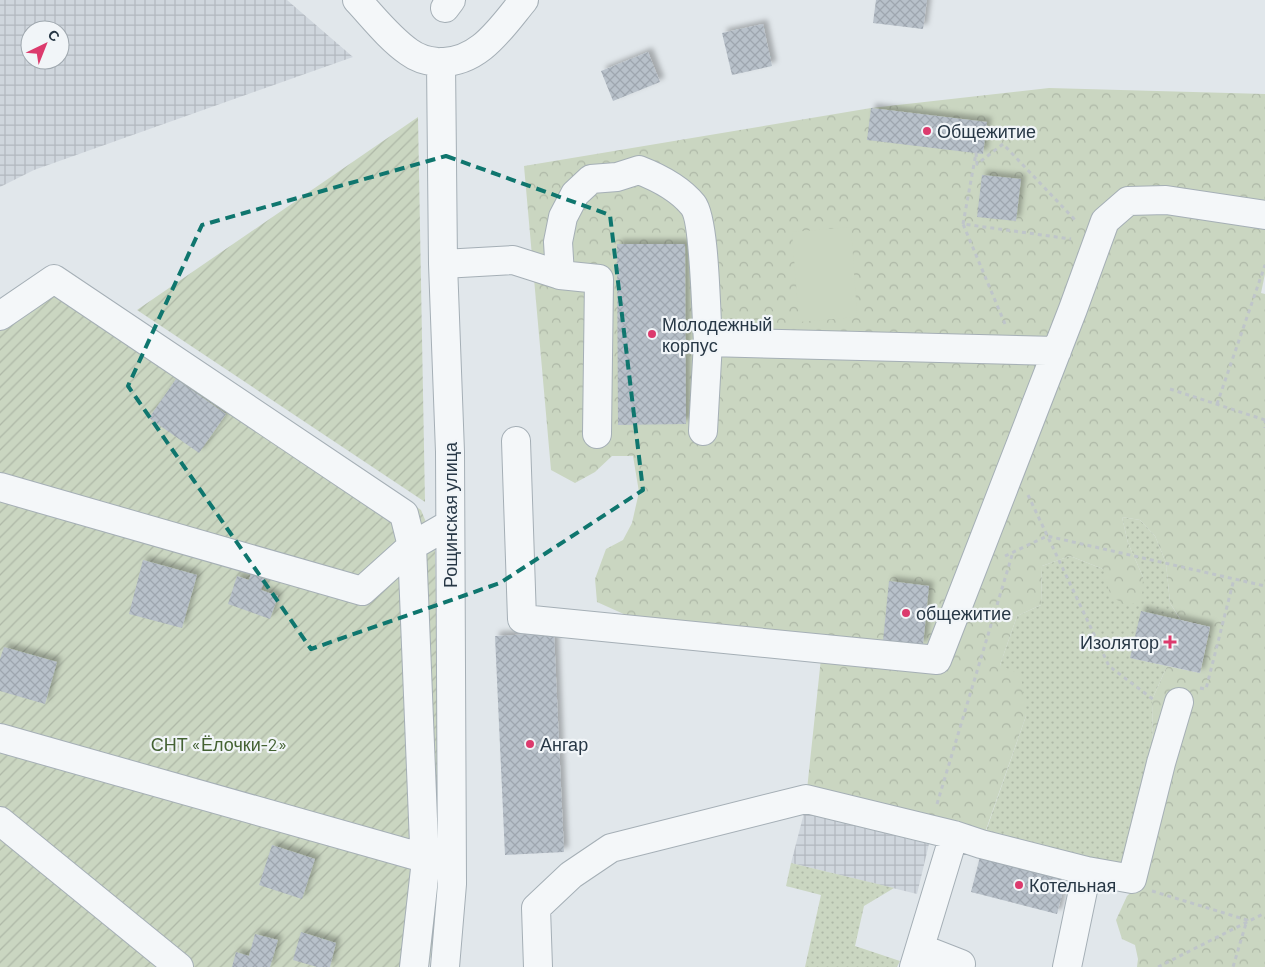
<svg xmlns="http://www.w3.org/2000/svg" width="1265" height="967" viewBox="0 0 1265 967" font-family="Barlow,sans-serif">
  <style>
    .industrial { fill: url(#industrial-grid); fill-rule: evenodd }
    .grass { fill: url(#grass-dots) }
    .forest { fill: url(#forest-crowns) }
    .park { fill: #cad6c1 }
    .garden { fill: url(#garden-furrows) }
    .building { fill: url(#building-cross-hatch); filter: url(#shadow) }
    .lines { fill: none; stroke-linecap: round; stroke-linejoin: round }
    .minor-casing { stroke: #a5afb6; stroke-width: 30 }
    .path { stroke: #bfc5ca; stroke-width: 3; stroke-dasharray: 4 4; stroke-linecap: butt }
    .minor { stroke: #f4f7f9; stroke-width: 28 }
    .marked { fill: none; stroke: #0f766e; stroke-width: 4; stroke-dasharray: 10 6; stroke-linejoin: round }
    .poi-dot { fill: #dc3a6d; stroke: #f1f5f8; stroke-width: 2 }
    .labels { text-anchor: middle; dominant-baseline: central; stroke-width: 4.5; stroke-linejoin: round; paint-order: stroke }
    .poi-label { font-size: 18px; fill: #273745; stroke: #f1f5f8; text-anchor: start }
    .street-label { font-size: 18px; fill: #273745; stroke: #f1f5f8 }
    .park-label { font-size: 18px; fill: #446233; stroke: #f1f5f8 }
  </style>
  <defs>
    <pattern id="industrial-grid" width="8" height="8" patternUnits="userSpaceOnUse" patternTransform="scale(1.25)"><rect width="8" height="8" fill="#cfd6dd"/><path d="M0 4h8M4 0v8" fill="none" stroke="#b2b8bf"/></pattern>
    <pattern id="grass-dots" width="8" height="8" patternUnits="userSpaceOnUse" patternTransform="scale(1.25)"><rect width="8" height="8" fill="#cad6c1"/><path d="M2 2h.1M6 6h.1" fill="none" stroke="#aeb8a7" stroke-width="1.8" stroke-linecap="round"/></pattern>
    <pattern id="forest-crowns" width="20" height="18" patternUnits="userSpaceOnUse" patternTransform="scale(1.25)"><rect width="20" height="18" fill="#cad6c1"/><path d="M2 6a3 3 0 1 1 6 0M12 15a3 3 0 1 1 6 0" fill="none" stroke="#aeb8a7"/></pattern>
    <pattern id="garden-furrows" width="10" height="10" patternUnits="userSpaceOnUse" patternTransform="scale(1.25)"><rect width="10" height="10" fill="#cad6c1"/><path d="M-1 1l2-2M0 10L10 0M9 11l2-2" fill="none" stroke="#aeb8a7"/></pattern>
    <pattern id="building-cross-hatch" width="8" height="8" patternUnits="userSpaceOnUse" patternTransform="scale(1.25)"><rect width="8" height="8" fill="#b8c1ca"/><path d="M0 0l8 8M0 8l8-8" fill="none" stroke="#9ea6af"/></pattern>
    <filter id="shadow"><feDropShadow dx="4.5" dy="-4.5" stdDeviation="2.5" flood-color="#0004"/></filter>
  </defs>
  <rect width="100%" height="100%" fill="#e1e7eb"/>
  <path class="industrial" d="M0,0h287l66,57 -319,113 -34,17zM30,30h30v30h-30z
    M804,813l125,31 -12,50 -126,-31z"/>
  <path class="grass" d="M1122,517l18,3 15,16 11,27 4,40 11,18 -50,37 36,8 -15,34 1,52 -21,127 -146,-48 40,-115 -26,-51 17,-49 24,-11 1,-39 28,-10 33,13 40,8 -15,-34z
    M791,863l103,25 -30,18 -9,40 45,15 -3,6h-92l16,-72 -35,-9z"/>
  <path class="forest" d="M1049,88l216,6v180l-4,19 4,1v673h-128l1,-8 -3,-14 -13,-6 -6,-19 11,-24 10,-9 16,-135 -1,-52 15,-34 33,7 10,-46 -29,-7 -11,-17 -4,-40 -11,-27 -15,-16 -18,-3 6,26 15,34 -1,21 -13,8 -18,-9 -8,-28 -33,-13 -28,10 -1,39 -24,11 -17,49 21,10 5,41 -45,128 -175,-45 16,-150 -185,-29 -40,-18 -2,-23 11,-30 17,-9 9,-17 7,-31 -6,-36h-21l-17,16 -20,11 -24,-13 -27,-304 347,-58z"/>
  <path class="park" d="M851,227l6,90 -58,5 -7,-90z"/>
  <path class="garden" d="M418,117l7,385 -288,-192z
    M69,277l352,233 14,34 6,346 -12,77h-429v-665z"/>
  <path class="building" d="M876,0h51l-4,29 -50,-6z
    M763,24l9,42 -40,9 -10,-42z
    M648,52l12,30 -47,19 -12,-30z
    M871,108l116,14 -4,32 -116,-14z
    M982,175l39,4 -5,42 -39,-4z
    M617,244h68l1,180 -68,1z
    M176,379l50,35 -27,39 -50,-35z
    M143,560l54,15 -15,53 -53,-14z
    M251,574l14,5 -4,11 17,6 -8,23 -42,-15 9,-28 12,4z
    M889,581l40,5 -6,59 -40,-4z
    M1141,611l69,16 -10,46 -70,-15z
    M554,633l10,219 -59,3 -10,-219z
    M4,647l53,15 -12,42 -45,-13v-32z
    M272,845l43,14 -13,40 -43,-14z
    M980,857l86,21 -9,36 -86,-22z
    M301,932l35,11 -6,24h-13l-24,-7z
    M255,934l23,6 -8,27h-38l4,-15 13,4z"/>
  <g class="lines">
    <g class="minor-casing">
      <path id="minor" d="M357,0c16,17 32,38 52,52 8,6 18,9 28,10 41,3 64,-34 87,-62
        M445,8l6,-8
        M441,62l2,202 7,188 2,432 -7,83
        M443,264l70,-4 47,15
        M0,316l54,-37 350,235 8,32 -50,45 -362,-104
        M703,431l5,-89
        M597,434l2,-155 -39,-4 -2,-33 5,-25 12,-23 16,-15 26,-2 22,-7c18,7 41,19 54,35 12,15 13,112 15,137l349,9
        M516,441l6,178 415,41 136,-351 32,-88 23,-20 38,-1 99,15
        M0,738l424,120
        M0,821l179,146
        M1087,871l45,8 29,-116 18,-61
        M920,948l41,16 -1,3
        M414,967l11,-98 -13,-323 38,-22
        M538,967l-2,-59 35,-33 40,-27 195,-49 148,36 27,9 106,27 -20,96
        M914,967l40,-132"/>
    </g>
    <path class="path" d="M963,224l13,-71 1,11 26,-20 74,78
      M1005,324l-42,-100 108,15
      M1170,389l95,31
      M1217,404l48,-139
      M1265,419v9
      M1028,495l81,171 45,34
      M1005,556l42,-20 218,50
      M1200,688l6,1 28,-110
      M937,804l76,-252
      M1152,891l95,29 -14,47
      M1158,967l107,-54"/>
    <use href="#minor" class="minor"/>
  </g>
  <path class="marked" d="M446,156l164,59 33,275 -143,93 -189,66 -183,-263 74,-161z"/>
  <g class="poi-dot">
    <circle cx="927" cy="131" r="5"/>
    <circle cx="652" cy="334" r="5"/>
    <circle cx="906" cy="613" r="5"/>
    <path d="M1167.5 634.5h5v5h5v5h-5v5h-5v-5h-5v-5h5z"/>
    <circle cx="530" cy="744" r="5"/>
    <circle cx="1019" cy="885" r="5"/>
  </g>
  <g class="labels">
    <g class="poi-label">
      <text x="937" y="131">Общежитие</text>
      <text x="662" y="324">Молодежный<tspan x="662" dy="21">корпус</tspan></text>
      <text x="916" y="613">общежитие</text>
      <text x="1159" y="642" text-anchor="end">Изолятор</text>
      <text x="540" y="744">Ангар</text>
      <text x="1029" y="885">Котельная</text>
    </g>
    <g class="street-label">
      <text transform="translate(450 515) rotate(-90)">Рощинская улица</text>
    </g>
    <g class="park-label">
      <text x="219" y="744">СНТ «Ёлочки-2»</text>
    </g>
  </g>
  <g transform="translate(45 45) rotate(43)"><circle r="24" fill="#f1f5f8" stroke="#a0a9b0"/>
  <path d="M0-4L9 19L0 12L-9 19Z" fill="#dc3a6d"/>
  <text y="-8" font-size="14" font-weight="bold" text-anchor="middle" fill="#273745">С</text>
  </g>
</svg>
